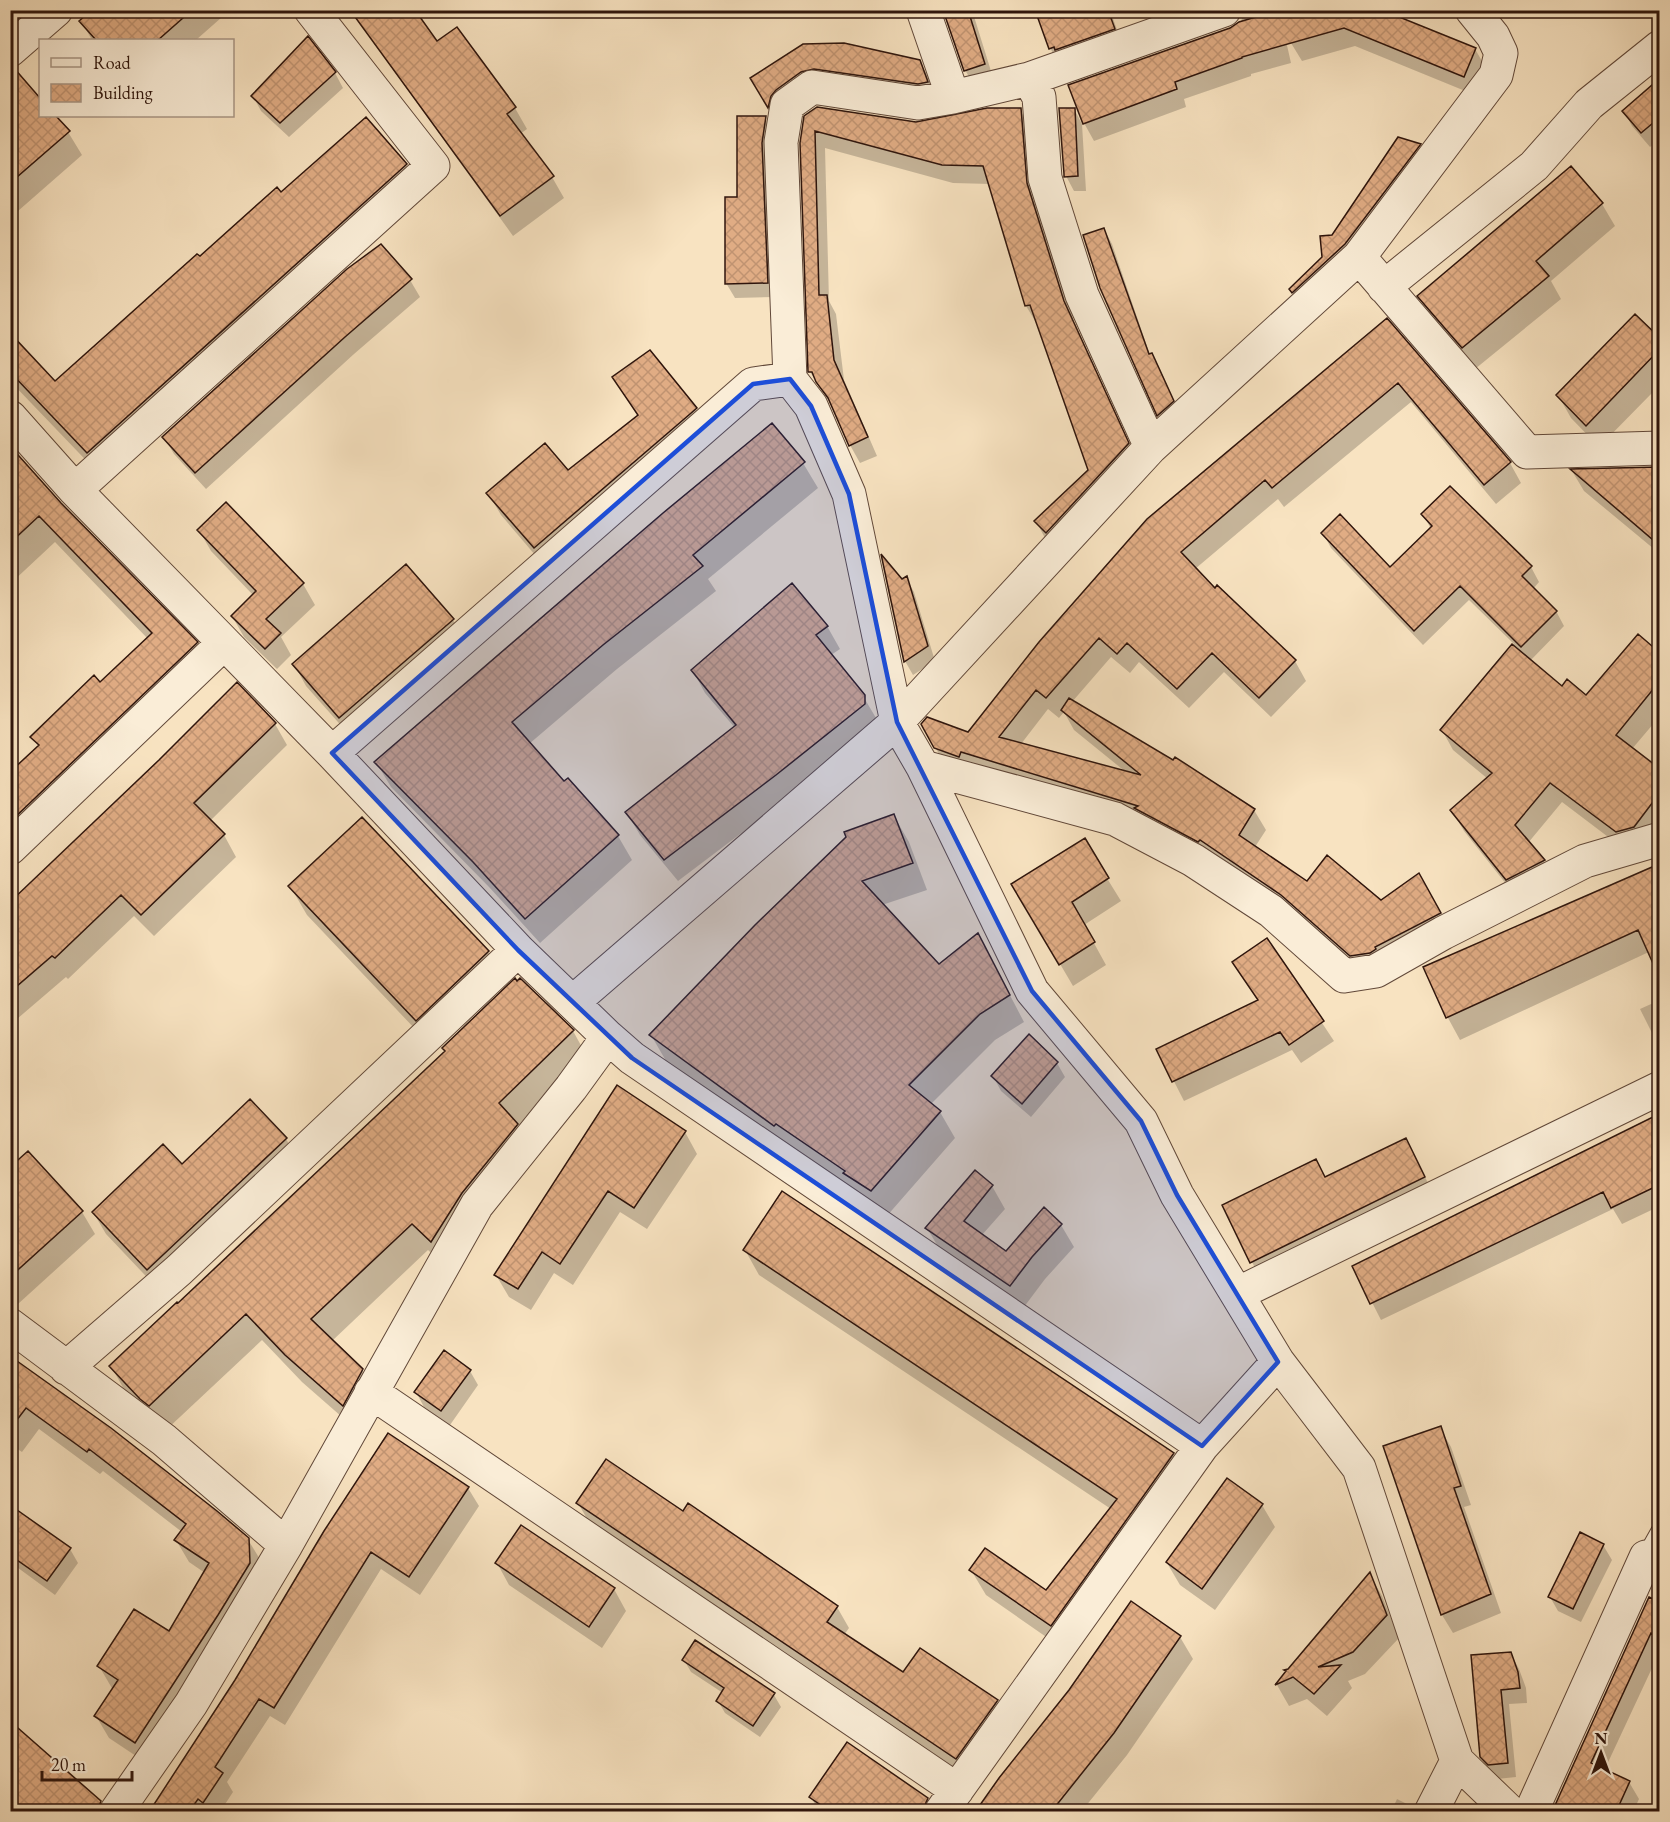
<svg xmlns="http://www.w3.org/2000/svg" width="1670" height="1822" viewBox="0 0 1670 1822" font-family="'EB Garamond',serif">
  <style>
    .shadow { fill: #0003; fill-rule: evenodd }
    .building { fill: url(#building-cross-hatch); stroke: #2f150c; stroke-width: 1.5 }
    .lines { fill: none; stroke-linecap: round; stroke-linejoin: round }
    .lane-casing { stroke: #614839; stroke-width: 20 }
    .street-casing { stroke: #614839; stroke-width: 35 }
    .lane { stroke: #faedd7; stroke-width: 18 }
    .street { stroke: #faedd7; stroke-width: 33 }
    .marked { fill: #1d4ed8; fill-opacity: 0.2; stroke: #1d4ed8; stroke-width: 4.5; stroke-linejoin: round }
  </style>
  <defs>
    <pattern id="building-cross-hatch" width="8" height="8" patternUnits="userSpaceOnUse" patternTransform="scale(1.5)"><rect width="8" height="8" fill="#e0ac84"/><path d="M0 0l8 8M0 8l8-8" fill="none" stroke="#c09371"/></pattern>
  </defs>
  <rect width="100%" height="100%" fill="#f8e3c1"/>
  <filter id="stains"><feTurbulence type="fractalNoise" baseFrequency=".00333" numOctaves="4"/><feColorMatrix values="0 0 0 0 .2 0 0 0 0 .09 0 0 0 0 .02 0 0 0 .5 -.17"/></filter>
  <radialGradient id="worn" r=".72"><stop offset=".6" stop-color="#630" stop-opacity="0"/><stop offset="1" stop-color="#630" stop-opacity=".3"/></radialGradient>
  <path class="shadow" d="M10,10h49l-49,42z
    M94,10h136l-34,30h-104l-11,-19z
    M350,10l87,34 78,64 12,21 -7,5 32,43 12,21 -51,38z
    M936,10h36l23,74 -18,6 -12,-20 -19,-56z
    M1052,10h58l12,34 -63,19 -9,-15z
    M1244,10h35l12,53 -40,11v2l-67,23 2,8 -92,34 -10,-18 157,-101z
    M1295,10l180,39 11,19 -11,27 -120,-49 -53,15 -11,-18z
    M804,45l115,16 9,15 7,21 -112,-14 -47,37 -24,-41z
    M335,73l8,15 -54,49 -28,-26 -8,-15z
    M20,76l20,24v16h14l14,16 14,23 -72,63v-134z
    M1660,81v58l-10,8 -18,-21 -8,-15z
    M1074,109l8,15 4,67h-12l-8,-15z
    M1020,110l11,18 6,75 37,118 64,141 -92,78 -10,-19 54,-50 -53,-147 -11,-18 -36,-122 -37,-1 -128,-35 4,153 7,13 8,66 33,76 -17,7 -10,-18 -16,-37 -24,-36 -4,-255 115,6z
    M765,118l9,14 1,165 -40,1 -9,-15 13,-85z
    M1420,145l8,15 -129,144 -8,-15 32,-32 10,-21z
    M406,165l14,23 -319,288 -91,-95v-46l45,48 144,-124 82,-65z
    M1571,168l31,36 13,22 -64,55 10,18 -86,70 -43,-51 -13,-22z
    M1104,229l8,15 38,111 2,-1 8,15 21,47 -14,13 -66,-141z
    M410,280l10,17 -66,57 -148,135 -32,-35 -10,-17z
    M1635,316l25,23v60l-8,-6 -53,54 -28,-29 -13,-23z
    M1387,320l123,143 11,20 -25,21 -85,-102 -127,105 -6,-8 -83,70 20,21 80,71 11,20 -35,36 -47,-45 -35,36 -50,-46 -9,11 -19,-16 -39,45 182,108 12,20 -11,17 52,36 74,19 38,-27 32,58 -88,43 -151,-117 -265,-91 -12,-21 33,-13zM1048,709l11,9 5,-6 10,18 53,43 -106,-29z
    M10,323l5,7 -5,4z
    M614,378l82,31 12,22 -161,138 -46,-54 -13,-22 80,-21 70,-55z
    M10,450l50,54 136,139 16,27 -202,194v-90l29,-26 -7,-11 68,-53 48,-45 -93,-97 -45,42z
    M803,463l15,25 -110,91 8,12 -99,78 -88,75 35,39 4,-3 50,56 14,24 -92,83 -51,-56 -98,-100 -15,-25z
    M1660,468v86l-76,-63 -12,-20z
    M1450,488l81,79 8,15 -6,7 23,22 8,15 -34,35 32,27 24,9 52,-61 22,18v62l-28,33 28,21v58l-32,24 -66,-50 -34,41 16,18 11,20 -37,18 -54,-68 -12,-20 36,-32 -35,-29 -11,-20 72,-86 -45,-44 -46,45 -92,-97 -8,-15 67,36 41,-40 -8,-15z
    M226,504l77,80 12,21 -34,32 10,18 -14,14 -33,-32 -12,-21 21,-21 -42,-44 -12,-21z
    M406,566l47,54 13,22 -113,97 -47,-53 -12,-22z
    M906,578l8,14 21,69 -22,14 -8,-14z
    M827,626l13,23 -9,6 32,41 13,22 -87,79 -111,84 -38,-46 -13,-22 108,-85 -30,-35 -12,-22z
    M275,724l12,21 -77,76 14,14 12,22 -82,79 -20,-20 -66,63 -2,-2 -56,48v-120z
    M894,816l15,26 18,48 -45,15 57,61 53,-5 32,61 -29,18 -64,64 9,8 15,26 -69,79 -220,-156 -15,-26z
    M361,819l127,133 17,30 -71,67 -127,-134 -17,-29z
    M1084,841l37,60 -37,24 22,40 -33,21 -60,-102z
    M1660,865v96l-3,1 -6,-11 -191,89 -12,-22 -23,-50z
    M1267,940l67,101 -33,22 -9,-13 -108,51 -26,-51 101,-48 -25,-40z
    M520,980l53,51 15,27 -70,68 15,25 -87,116 -18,-17 -96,91 30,29 16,27 -20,34 -56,-49 -40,-42 -97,91 -39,-38 -15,-27 67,-60z
    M1660,1000v49l-20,-40z
    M1057,1063l8,14 -34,40 -30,-26 -8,-15z
    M1660,1117v89l-38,18 -9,-15 -232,111 -27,-53z
    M685,1132l12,22 -50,75 -27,-17 -47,73 -19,-12 -23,37 -22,-13 -13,-22z
    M286,1139l13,22 -139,130 -54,-57 -13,-22 89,-46z
    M1416,1159l19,38 -173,85 -38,-76 102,-27z
    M10,1169l72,43 13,22 -77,70 -8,-8z
    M992,1186l13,23 -23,26 24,18 55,-28 13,22 -29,32 -21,28 -84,-57 -13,-22z
    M745,1250l428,204 14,25 -122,171 -79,-55 -15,-25 76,22 64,-83 -352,-234z
    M10,1358l237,180 14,23 -113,203 -39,-26 -13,-22 17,-26 -14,-24 70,-32 36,-61 -16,-11 -13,-22 6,-8 -79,-61 -3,3 -61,-45 -17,23 -12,-8z
    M470,1371l8,14 -28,40 -26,-18 -8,-15z
    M1440,1428l11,19 20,58 -7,2 37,106 -48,20 -11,-18 -57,-168z
    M1227,1480l35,25 13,22 -60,83 -35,-25 -13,-22z
    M468,1488l11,18 -59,89 -39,-26 -96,156 -15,-9 -43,66 6,10 -13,20h-69l38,-57 136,-223z
    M578,1503l105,10 154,94 12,21 -5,7 59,40 94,26 12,21 -41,57 -378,-255z
    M10,1522l60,27 8,14 -23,32 -45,-33z
    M1603,1545l9,15 -31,62 -23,-11 -8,-14z
    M497,1563l117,26 12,22 -24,37 -93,-63z
    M1370,1575l12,21 17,42 -34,36 -17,7 4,7 -25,28 -20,-17 -18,7 -12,-21z
    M1649,1599l11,5v47l-56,120 25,11 10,17 -6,13h-80z
    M1180,1637l13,22 -66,96 -46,57h-104z
    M1511,1654l8,15 7,19 1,15 -18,1 7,73 -19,2 -7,-7 -9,-16z
    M684,1660l90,35 7,12 -21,30 -35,-24 -7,-12 5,-8 -32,-21z
    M811,1797l116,2 8,13h-116z
    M1397,1799l16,8 2,5h-24z"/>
  <path class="building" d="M92,10h100l-34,30h-62l-17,-19z
    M350,10h65l22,31 20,-14 59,80 -9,7 47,62 -54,40z
    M943,10h25l17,54 -21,7z
    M1035,10h73l7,19 -60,21 -1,-3 -5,2z
    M1280,10h102l94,38 -12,29 -120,-49 -102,29v1l-67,24 2,7 -94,35 -15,-39 162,-57 9,-6z
    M308,36l28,36 -56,51 -29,-27z
    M844,43l76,17 8,22 -10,2 -104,-15 -13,3 -25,18 -5,6 -3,12 -18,-30 53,-34z
    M10,68h4l26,30v18h16l14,15 -60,52z
    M1659,79v39l-18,15 -19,-22z
    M817,107l99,15 71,-14h34l6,75 37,118 65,142 -83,90 -12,-12 54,-51 -58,-165 -5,1 -42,-140 -41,-1 -127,-34 4,164h8l7,65 34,77 -19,9 -21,-48 -12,-16 -4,-10h-4l-8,-229 4,-27z
    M1059,108h16l3,68 -14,1v-3z
    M737,116h29l-4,27 6,140 -43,1v-87h12z
    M366,117l41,47 -320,289 -77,-81v-39l45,48 142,-127 3,2 77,-69 4,5z
    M1398,137l23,7 -76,100 -53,49 -3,-4 33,-32 -2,-21 12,-1z
    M1571,166l32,37 -67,58 13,15 -87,72 -45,-52z
    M1104,228l45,126 3,-1 22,48 -17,15 -57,-128 -17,-53z
    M381,244l31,35 -67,58 -150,136 -33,-36 185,-168z
    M1635,314l24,23v13l-73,76 -30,-31z
    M1387,318l124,144 -27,23 -86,-102 -126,105 -7,-8 -84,72 34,36 2,-3 79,75 -37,38 -47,-45 -35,36 -50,-46 -10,11 -18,-16 -53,60 -10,-8 -37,47 142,38 -80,-65 8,-12 104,62 2,-3 80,52 -16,26 68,46 20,-26 54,45 38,-27 22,40 -66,34 1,2 -6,4 -20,3 -69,-61 -81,-55 -2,2 -64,-34 4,-2 -177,-54 -2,5 -25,-9 -13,-24 6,-7 41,15 71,-90 108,-123z
    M650,350l47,58 -163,140 -48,-55 59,-50 23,27 70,-55 -26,-38z
    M772,423l33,39 -112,93 10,11 -100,79 -91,77 52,59 4,-3 51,57 -94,84 -52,-57 -99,-100 289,-249z
    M10,446l51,57 137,139 -188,180v-50l29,-27 -9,-8 64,-62 6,7 52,-49 -113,-117 -29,27z
    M1659,467v78l-89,-76z
    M1450,486l82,80 -10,10 35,35 -36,36 -61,-61 -46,45 -93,-98 19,-19 50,53 42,-41 -11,-12z
    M226,502l78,81 -38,36 15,14 -16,16 -34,-33 25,-25 -59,-61z
    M881,554l21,25 5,-3 21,70 -24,16z
    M406,564l48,55 -115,99 -47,-54z
    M792,583l36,43 -12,9 49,60v9l-89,71 -112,85 -39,-48 111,-87 -45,-55z
    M1638,634l21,18v30l-43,53 43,33v26l-25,33 -18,5 -66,-49 -35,42 30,35 -39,20 -56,-70 42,-37 -52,-43 72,-86 50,42 5,-7 19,16z
    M237,682l39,41 -82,80 31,31 -84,81 -20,-20 -66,63 -3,-2 -42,36v-90l149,-142z
    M894,814l19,49 -51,18 77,83 39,-31 32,62 -30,19 -71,71 32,26 -70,80 -28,-18 2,-2 -69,-47 -2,2 -125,-91 106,-110 91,-88 -2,-5z
    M362,817l127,134 -73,70 -128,-135z
    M1085,838l24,40 -37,24 23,40 -36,23 -48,-81z
    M1659,864v113l-21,-47 -192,88 -23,-51z
    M1267,938l57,83 -35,24 -9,-13 -108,50 -16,-33 102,-49 -26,-38z
    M515,978l2,3 3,-3 54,52 -75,73 19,21 -56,69 -31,49 -19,-18 -101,95 52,50 -20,37 -58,-51 -39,-41 -97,92 -9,-7 -31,-33 68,-64 1,1 267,-252 -3,-3z
    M1029,1034l29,28 -36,42 -31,-28z
    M617,1085l69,46 -52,77 -26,-17 -48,73 -18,-12 -24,37 -24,-14z
    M250,1099l37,39 -140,132 -55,-58 71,-68 19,20z
    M1659,1114v71l-48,23 -8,-16 -233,112 -18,-38z
    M1406,1138l19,39 -175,86 -28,-58 94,-46 9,18z
    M28,1151l55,60 -73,66v-110z
    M975,1170l18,15 -29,36 42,30 38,-44 18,17 -30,33 -22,29 -85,-58z
    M782,1191l392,262 -123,173 -82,-56 16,-22 61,42 71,-91 -374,-249z
    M444,1350l27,20 -30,41 -27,-19z
    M10,1356l101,72 106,83 32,27 1,25 -32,52 -83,128 -41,-27 24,-36 -21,-14 37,-57 35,22 40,-68 -35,-23 12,-16 -97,-75 -2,3 -61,-44 -16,21z
    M1441,1426l20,60 -7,2 37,106 -50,21 -58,-169z
    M388,1433l81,54 -60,90 -38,-25 -97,156 -15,-9 -44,68 8,6 -20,30 -5,-4 -9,13h-40l86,-132 89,-149z
    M606,1459l77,52 5,-8 150,103 -11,16 76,50 17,-24 78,52 -42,59 -380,-256z
    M1227,1478l36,26 -61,85 -36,-27z
    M10,1505l61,43 -24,33 -37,-26z
    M521,1525l94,63 -26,39 -94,-64z
    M1580,1532l24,12 -31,65 -25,-12z
    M1370,1572l17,43 -34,37 -35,15 23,-2 -27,29 -21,-17 -18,8 11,-14 -2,-1 4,-1z
    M1649,1597l10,5v35l-8,-4 -60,130 39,18 -14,31h-64z
    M1131,1601l50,35 -67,97 -63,79h-76l24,-34 70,-88z
    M695,1640l80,53 -22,33 -37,-25 8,-13 -42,-28z
    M1511,1652l7,20 2,16 -19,2 7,73 -20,2 -8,-8 -9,-102z
    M10,1721l91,80 -4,11h-87z
    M847,1742l81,56 -6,14h-91l-22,-15z"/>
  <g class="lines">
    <g class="lane-casing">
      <path id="lane" d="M1646,1557l14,-25"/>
    </g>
    <g class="street-casing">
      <path id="street" d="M923,10l30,87
        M1224,10l-195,69 -76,18 -35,6 -106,-16 -25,18 -6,37 9,237 21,27 38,88 48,228 26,45 109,224 109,130 36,74 101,167 81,106 98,293 53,51
        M10,50l46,-40
        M1029,79l10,18 6,81 37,117 69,152
        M1359,257l168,195 133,-4
        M1384,287l150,-121 55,-62 71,-57
        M10,417l65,73 257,263 186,197 90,87 24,21 570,388
        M75,490l358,-324 -122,-156
        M332,753l421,-369 37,-5
        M923,767l192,52 78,41 78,51 73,65 32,-5 67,-38 142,-72 75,-22
        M10,848l214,-205
        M573,1002l324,-280 254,-275 208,-190 137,-182 5,-22 -8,-17 -21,-26
        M1237,1294l423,-206
        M10,1325l154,115 122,105
        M66,1368l113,-98 339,-320
        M371,1392l586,398
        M116,1812l75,-108 95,-159 191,-340 94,-117 37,-51
        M941,1812l261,-366 76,-84
        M1431,1812l26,-51
        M1531,1812l115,-255 14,6"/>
    </g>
    <use href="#lane" class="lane"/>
    <use href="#street" class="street"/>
  </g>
  <path class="marked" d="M790,379l21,27 38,88 48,228 135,269 109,130 36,74 101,167 -76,84 -570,-388 -114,-108 -186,-197 421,-369z"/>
  <rect width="1670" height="1822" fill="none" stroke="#f8e3c1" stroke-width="36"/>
  <rect x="12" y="12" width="1646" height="1798" fill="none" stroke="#2f150c" stroke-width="3"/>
  <rect x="18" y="18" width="1634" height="1786" fill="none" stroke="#2f150c" stroke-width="1.5"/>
  <rect x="39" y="39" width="195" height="78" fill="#faedd7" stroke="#a99786" stroke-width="1.5"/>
  <rect x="51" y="58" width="30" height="9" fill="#faedd7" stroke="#a99786" stroke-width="1.5"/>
  <text x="93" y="69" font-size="18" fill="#2f150c">Road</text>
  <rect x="51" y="84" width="30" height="18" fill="url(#building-cross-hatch)" stroke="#a99786" stroke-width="1.5"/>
  <text x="93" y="99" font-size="18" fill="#2f150c">Building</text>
  <g transform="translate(1601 1753)" stroke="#faedd7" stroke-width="4.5" paint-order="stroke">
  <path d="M0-4.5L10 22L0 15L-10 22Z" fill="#2f150c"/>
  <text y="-9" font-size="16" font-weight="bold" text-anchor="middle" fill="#2f150c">N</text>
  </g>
  <path d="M42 1771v9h90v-9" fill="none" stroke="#2f150c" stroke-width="3"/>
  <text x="51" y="1771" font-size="18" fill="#2f150c" stroke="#faedd7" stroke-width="4.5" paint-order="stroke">20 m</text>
  <rect width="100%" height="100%" filter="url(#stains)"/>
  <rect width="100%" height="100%" fill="url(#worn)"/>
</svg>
